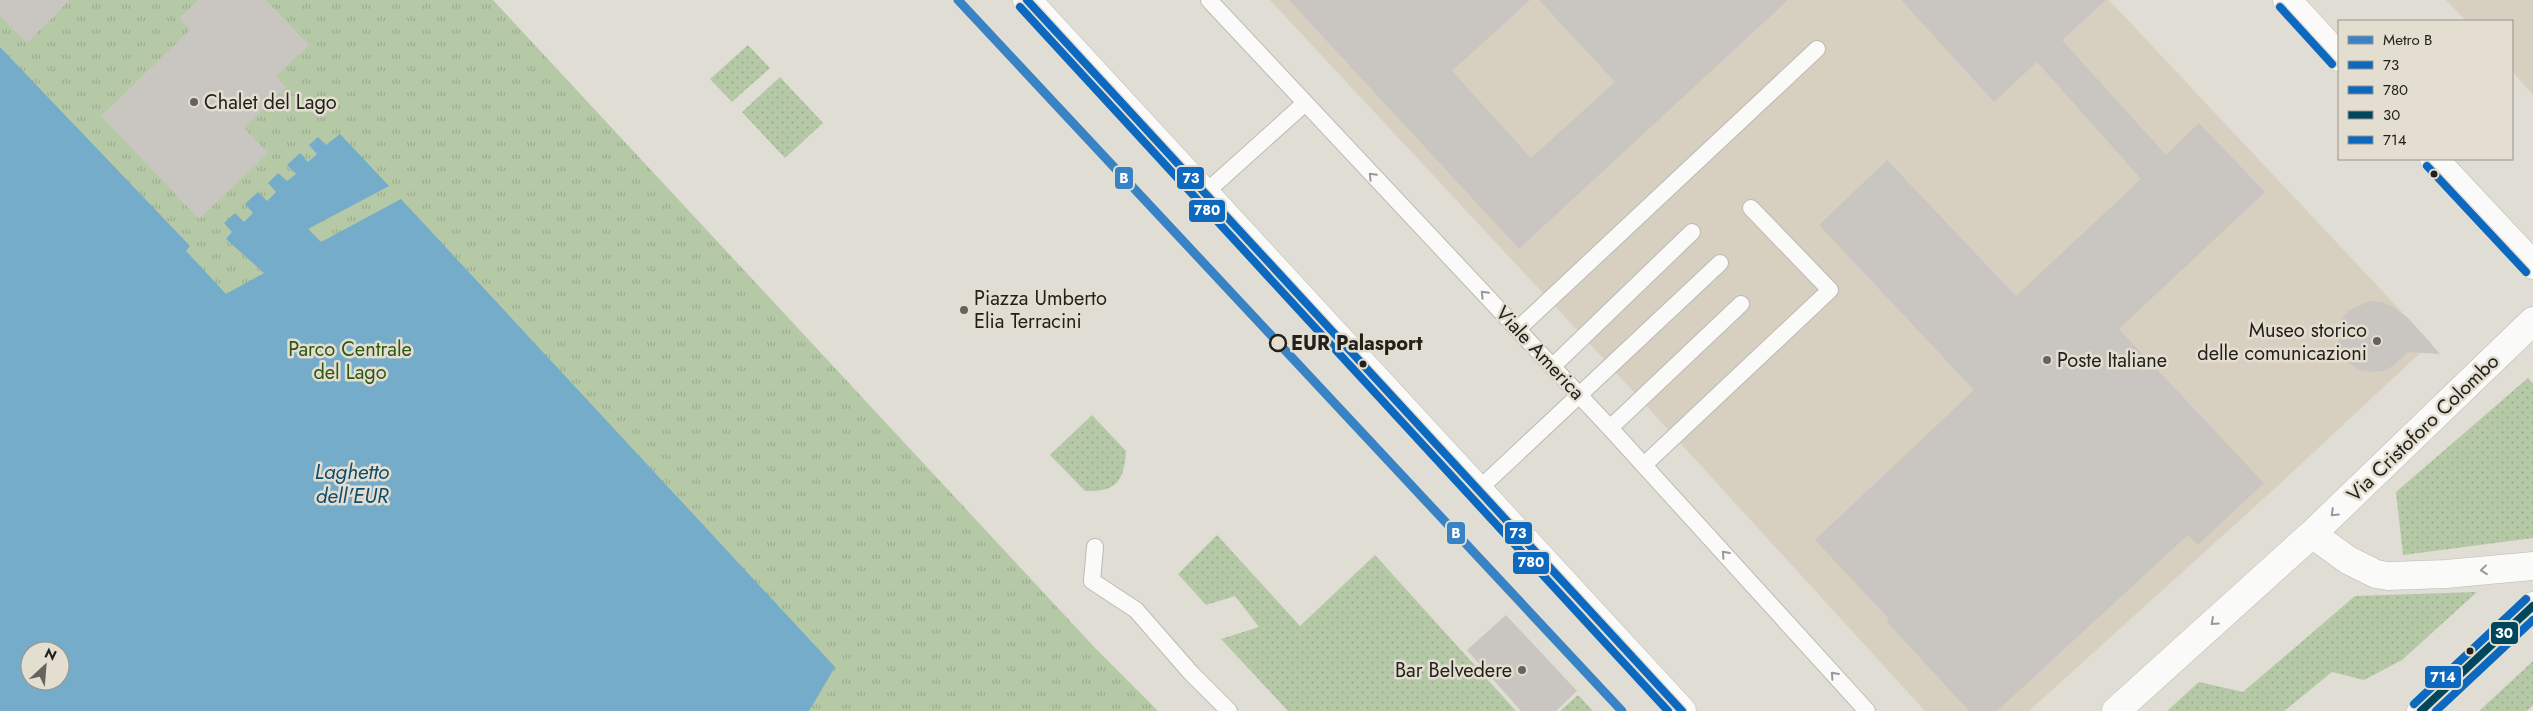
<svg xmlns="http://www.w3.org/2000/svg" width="2533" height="711" viewBox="0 0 2533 711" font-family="Jost,sans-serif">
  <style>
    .built { fill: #d7d0c1 }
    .grass { fill: url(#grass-dots) }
    .park { fill: url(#park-tufts); fill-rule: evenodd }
    .water { fill: #75acca; fill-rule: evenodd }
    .building { fill: #c9c6c1 }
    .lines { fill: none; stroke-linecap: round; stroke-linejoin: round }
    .lane-casing { stroke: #bcbab4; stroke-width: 18 }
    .street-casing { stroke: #bcbab4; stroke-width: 29 }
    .secondary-casing { stroke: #bcbab4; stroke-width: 29 }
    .primary-casing { stroke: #bcbab4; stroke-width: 29 }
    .lane { stroke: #fafaf9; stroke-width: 16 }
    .street { stroke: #fafaf9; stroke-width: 28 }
    .secondary { stroke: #fafaf9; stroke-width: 28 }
    .primary { stroke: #fafaf9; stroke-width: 28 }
    .bus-1-casing { stroke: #e4ded1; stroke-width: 11 }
    .bus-2-casing { stroke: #e4ded1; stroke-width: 11 }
    .bus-3-casing { stroke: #e4ded1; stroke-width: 11 }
    .bus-4-casing { stroke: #e4ded1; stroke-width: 11 }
    .bus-1 { stroke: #0c69bf; stroke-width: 8 }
    .bus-2 { stroke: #0c69bf; stroke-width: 8 }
    .bus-3 { stroke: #00475d; stroke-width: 8 }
    .bus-4 { stroke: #0c69bf; stroke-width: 8 }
    .metro-1-casing { stroke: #e4ded1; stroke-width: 12 }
    .metro-1 { stroke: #3783c6; stroke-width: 9 }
    .oneway { stroke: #999896 }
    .poi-dot { fill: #65635d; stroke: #e4ded1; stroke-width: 2 }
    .bus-dot { fill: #23211c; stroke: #e4ded1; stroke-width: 2 }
    .stop-dot { fill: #e4ded1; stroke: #23211c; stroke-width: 2.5 }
    .labels { text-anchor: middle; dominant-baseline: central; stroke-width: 5; stroke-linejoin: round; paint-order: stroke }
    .poi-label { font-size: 20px; fill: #23211c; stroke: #e4ded1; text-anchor: start }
    .stop-label { font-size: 20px; font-weight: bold; fill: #23211c; stroke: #e4ded1; text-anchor: start }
    .park-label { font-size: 20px; fill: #2e5712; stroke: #e4ded1 }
    .street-label { font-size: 20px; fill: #23211c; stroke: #e4ded1 }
    .water-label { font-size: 21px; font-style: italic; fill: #0c4c6d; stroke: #e4ded1 }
    .line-badge { stroke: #e4ded1; stroke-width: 2 }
    .badge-label { font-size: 14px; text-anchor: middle; font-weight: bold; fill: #fff }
  </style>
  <defs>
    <pattern id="grass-dots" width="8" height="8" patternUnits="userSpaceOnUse" patternTransform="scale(1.25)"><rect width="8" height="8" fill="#b6c9a7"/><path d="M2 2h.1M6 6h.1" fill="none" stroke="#9cac8f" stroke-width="1.8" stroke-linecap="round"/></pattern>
    <pattern id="park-tufts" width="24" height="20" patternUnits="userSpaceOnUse" patternTransform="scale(1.25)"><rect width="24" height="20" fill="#b6c9a7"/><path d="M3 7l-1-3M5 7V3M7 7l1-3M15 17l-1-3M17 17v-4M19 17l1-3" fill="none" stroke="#9cac8f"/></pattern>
  </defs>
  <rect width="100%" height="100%" fill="#e0ddd5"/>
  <path class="built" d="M1270,0h839l322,343 -159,148 -243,220h-104l-358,-392z
    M2446,0h87v95l-21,-24v-50h-46z"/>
  <path class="grass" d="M748,45l22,23 -38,34 -22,-23z
    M780,77l43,46 -38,35 -43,-46z
    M2528,378l5,6v154l-130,17 -7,-63z
    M1092,415l34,36c-2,31 -10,41 -41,40l-35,-36z
    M1217,535l83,91 75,-71 141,156h-228l-67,-72 38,-12 -24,-31 -29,9 -28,-31z
    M2477,592l-75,68 -38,20 -32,-8 -48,39h-117l32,-29 44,10 112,-96z
    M2533,661v44l-6,6h-48z
    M1578,695l15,16h-33z"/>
  <path class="park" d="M0,0h493l603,649 62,62h-1158zM30,651h30v30h-30z"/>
  <path class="water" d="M0,47l190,199 -4,5 40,43 38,-21 -38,-34 6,-7 -8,-9 11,-10 9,9 9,-9 -8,-9 13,-12 9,9 9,-9 -8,-9 10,-10 9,8 9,-7 -9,-9 13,-12 8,9 9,-8 -8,-9 9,-8 8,8 14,-11 49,52 -81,43 13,13 80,-43 434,468 -26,44h-809zM30,651h30v30h-30z"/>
  <path class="building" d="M0,0h70l-43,43 -27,-27z
    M198,0h68l43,45 -33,31 10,11 -42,41 24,25 -69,66 -98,-103 89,-86 -11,-12z
    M1289,0h241l-78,71 79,87 84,-76 -76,-82h249l-269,249z
    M1901,0h205l-44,40 104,115 33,-32 66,69 -146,137 145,154 -66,62 -10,-10 -191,176h-28l-82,-89 2,-3 -74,-79 159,-150 -155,-165 68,-65 129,136 125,-117 -104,-117 -43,40z
    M2369,301l12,1 11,4 17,13 31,35 -32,-2 -15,14 -10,5 -12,1 -12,-2 -10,-7 -7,-9 -4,-11 3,-23 7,-9z
    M1506,615l71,76 -21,20h-35l-54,-61z"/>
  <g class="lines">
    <g class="lane-casing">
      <path id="lane" d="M1209,0l401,428 257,283
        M1205,193l99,-89
        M1518,329l299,-280
        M1553,366l139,-134
        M1610,428l131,-124
        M1644,465l186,-175 -79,-82
        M1478,490l242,-227
        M1095,547l-3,34 44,29 55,63 38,38"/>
    </g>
    <g class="street-casing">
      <path id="street" d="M2312,534l36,26 28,14 12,2 58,-2 87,-8
        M2116,711l196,-177 221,-213"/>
    </g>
    <g class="secondary-casing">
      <path id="secondary" d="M1027,0l655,711
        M2287,0l52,57
        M2434,159l99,106"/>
    </g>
    <g class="primary-casing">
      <path id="primary" d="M2421,711l112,-105"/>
    </g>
    <use href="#lane" class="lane"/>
    <use href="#street" class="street"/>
    <use href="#secondary" class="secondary"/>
    <use href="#primary" class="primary"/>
    <g class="bus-1-casing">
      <path id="bus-1" d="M1027,0l655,711"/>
    </g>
    <g class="bus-2-casing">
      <path id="bus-2" d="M1020,7l648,704
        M2280,7l52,57
        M2427,166l99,106
        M2436,711l97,-91"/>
    </g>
    <g class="bus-3-casing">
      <path id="bus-3" d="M2421,711l112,-105"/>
    </g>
    <g class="bus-4-casing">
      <path id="bus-4" d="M2414,704l112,-105"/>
    </g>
    <use href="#bus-1" class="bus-1"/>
    <use href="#bus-2" class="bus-2"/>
    <use href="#bus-3" class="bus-3"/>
    <use href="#bus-4" class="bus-4"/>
    <g class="metro-1-casing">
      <path id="metro-1" d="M958,0l664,711"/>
    </g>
    <use href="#metro-1" class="metro-1"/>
  </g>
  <defs><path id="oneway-chevron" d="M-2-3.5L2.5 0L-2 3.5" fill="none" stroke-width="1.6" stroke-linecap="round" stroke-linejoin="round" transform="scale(1.25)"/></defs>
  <g class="oneway">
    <use href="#oneway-chevron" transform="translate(1372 176) rotate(-134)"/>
    <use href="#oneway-chevron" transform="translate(1484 294) rotate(-134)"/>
    <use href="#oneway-chevron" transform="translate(2334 513) rotate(136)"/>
    <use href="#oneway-chevron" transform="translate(1725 554) rotate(-132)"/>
    <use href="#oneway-chevron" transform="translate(2484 570) rotate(174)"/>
    <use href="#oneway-chevron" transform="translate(2214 622) rotate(138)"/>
    <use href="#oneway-chevron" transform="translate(1834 675) rotate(-132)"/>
  </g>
  <g class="poi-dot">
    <circle cx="194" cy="102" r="5"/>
    <circle cx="964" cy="310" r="5"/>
    <circle cx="2377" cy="341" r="5"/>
    <circle cx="2047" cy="360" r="5"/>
    <circle cx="1522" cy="670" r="5"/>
  </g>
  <g class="bus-dot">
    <circle cx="2434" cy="174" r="4.5"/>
    <circle cx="1363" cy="364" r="4.5"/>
    <circle cx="2470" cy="651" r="4.5"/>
  </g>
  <circle class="stop-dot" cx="1278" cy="343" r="8"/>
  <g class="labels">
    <g class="poi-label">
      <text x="204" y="102">Chalet del Lago</text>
      <text x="974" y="298">Piazza Umberto<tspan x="974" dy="23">Elia Terracini</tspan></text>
      <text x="2367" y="330" text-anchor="end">Museo storico<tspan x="2367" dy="23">delle comunicazioni</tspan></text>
      <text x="2057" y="360">Poste Italiane</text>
      <text x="1512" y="670" text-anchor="end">Bar Belvedere</text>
    </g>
    <g class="stop-label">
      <text x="1291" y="343">EUR Palasport</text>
    </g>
    <g class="park-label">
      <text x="350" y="349">Parco Centrale<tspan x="350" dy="23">del Lago</tspan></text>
    </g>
    <g class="street-label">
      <text transform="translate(1540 353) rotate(47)">Viale America</text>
      <text transform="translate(2423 428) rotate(-44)">Via Cristoforo Colombo</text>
    </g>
    <g class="water-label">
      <text x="352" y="472">Laghetto<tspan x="352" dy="24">dell'EUR</tspan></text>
    </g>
  </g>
  <g class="line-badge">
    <rect x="1114" y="166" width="20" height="24" rx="5" fill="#3783c6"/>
    <rect x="1176" y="166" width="29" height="24" rx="5" fill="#0c69bf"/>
    <rect x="1188" y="199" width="38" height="24" rx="5" fill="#0c69bf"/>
    <rect x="1446" y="521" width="20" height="24" rx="5" fill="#3783c6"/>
    <rect x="1504" y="521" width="29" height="24" rx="5" fill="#0c69bf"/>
    <rect x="1512" y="551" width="38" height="24" rx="5" fill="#0c69bf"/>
    <rect x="2490" y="621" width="29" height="24" rx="5" fill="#00475d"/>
    <rect x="2424" y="665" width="38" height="24" rx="5" fill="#0c69bf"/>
  </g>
  <g class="badge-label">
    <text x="1124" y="183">B</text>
    <text x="1191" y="183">73</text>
    <text x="1207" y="215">780</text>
    <text x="1456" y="538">B</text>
    <text x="1518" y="538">73</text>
    <text x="1531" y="567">780</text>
    <text x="2504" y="638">30</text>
    <text x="2443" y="682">714</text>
  </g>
  <rect x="2338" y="20" width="175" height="140" fill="#e4ded1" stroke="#979289"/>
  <rect x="2348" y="36" width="25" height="8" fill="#3783c6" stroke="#979289"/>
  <text x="2383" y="45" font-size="15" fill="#23211c">Metro B</text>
  <rect x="2348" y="61" width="25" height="8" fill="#0c69bf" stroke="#979289"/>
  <text x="2383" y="70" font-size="15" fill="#23211c">73</text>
  <rect x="2348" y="86" width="25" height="8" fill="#0c69bf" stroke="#979289"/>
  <text x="2383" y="95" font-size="15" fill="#23211c">780</text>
  <rect x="2348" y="111" width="25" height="8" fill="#00475d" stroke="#979289"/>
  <text x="2383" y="120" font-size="15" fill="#23211c">30</text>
  <rect x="2348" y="136" width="25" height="8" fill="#0c69bf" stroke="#979289"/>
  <text x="2383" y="145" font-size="15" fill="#23211c">714</text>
  <g transform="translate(45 666) rotate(26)"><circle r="24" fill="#e4ded1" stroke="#979289"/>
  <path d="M0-4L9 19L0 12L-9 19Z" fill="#65635d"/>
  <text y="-8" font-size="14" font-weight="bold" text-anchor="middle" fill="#23211c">N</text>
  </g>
</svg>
